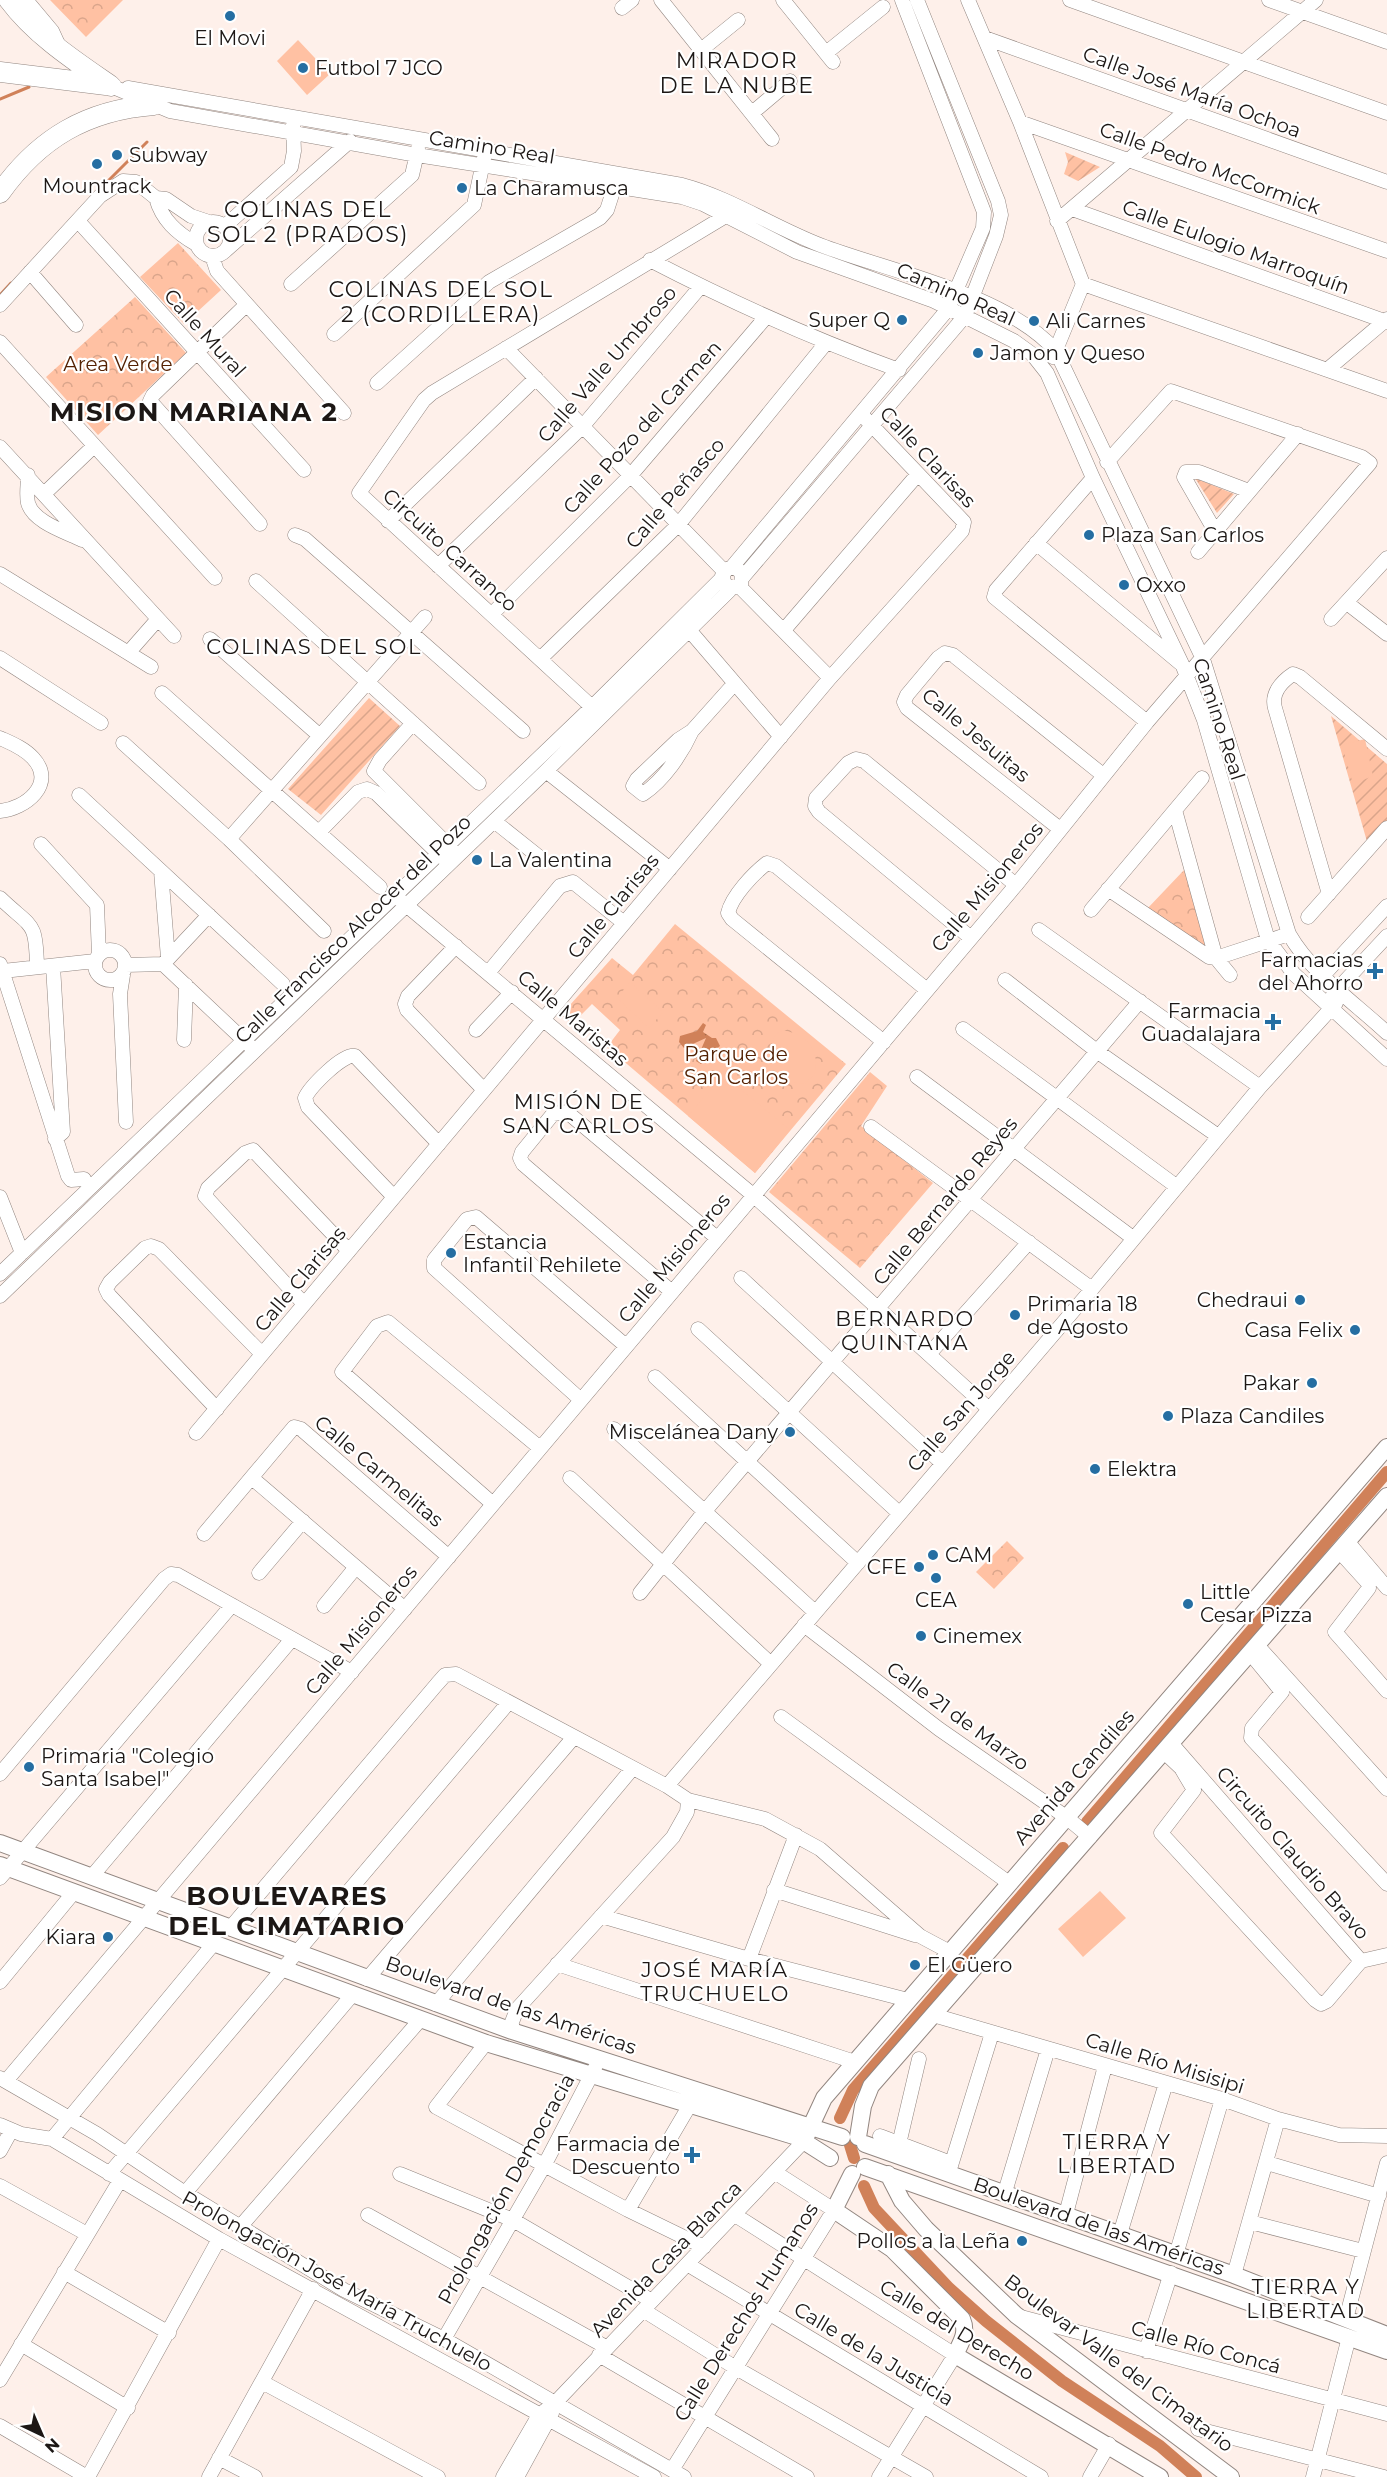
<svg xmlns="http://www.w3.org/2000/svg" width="1387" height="2477" viewBox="0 0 1387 2477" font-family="Montserrat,sans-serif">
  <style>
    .park { fill: url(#park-crowns) }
    .garden { fill: url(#garden-furrows) }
    .pitch { fill: #ffc1a3 }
    .water { fill: url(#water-ripples) }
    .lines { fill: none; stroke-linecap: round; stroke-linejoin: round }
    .stream { stroke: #d08159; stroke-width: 3 }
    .canal { stroke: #d08159; stroke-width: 12 }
    .minor-casing { stroke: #928680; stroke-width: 15 }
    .major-casing { stroke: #928680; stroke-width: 18 }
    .highway-casing { stroke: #928680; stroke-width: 21 }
    .minor { stroke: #fff; stroke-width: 14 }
    .major { stroke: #fff; stroke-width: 16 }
    .highway { stroke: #fff; stroke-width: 20 }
    .poi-dot { fill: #256ea2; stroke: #fff; stroke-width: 2 }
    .labels { text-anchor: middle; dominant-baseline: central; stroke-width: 4.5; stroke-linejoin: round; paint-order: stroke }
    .poi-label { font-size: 20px; fill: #1c1715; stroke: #fff; text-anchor: start }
    .street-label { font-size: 20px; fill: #1c1715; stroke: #fff }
    .park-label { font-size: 20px; fill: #542102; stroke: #fff }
    .neighbourhood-label { font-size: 21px; letter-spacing: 1.5px; fill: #1c1715; stroke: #fff }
    .quarter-label { font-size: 22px; letter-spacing: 1.5px; fill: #1c1715; stroke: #fff }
    .district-label { font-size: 26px; font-weight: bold; letter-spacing: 1.5px; fill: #1c1715; stroke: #fff }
  </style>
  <defs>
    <pattern id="park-crowns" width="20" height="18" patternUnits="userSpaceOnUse" patternTransform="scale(1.5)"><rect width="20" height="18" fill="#ffc1a3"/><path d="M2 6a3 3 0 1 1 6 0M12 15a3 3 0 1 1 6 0" fill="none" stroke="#daa58b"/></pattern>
    <pattern id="garden-furrows" width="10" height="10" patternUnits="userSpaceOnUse" patternTransform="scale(1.5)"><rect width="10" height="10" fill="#ffc1a3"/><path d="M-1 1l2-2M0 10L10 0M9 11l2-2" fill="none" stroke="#daa58b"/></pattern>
    <pattern id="water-ripples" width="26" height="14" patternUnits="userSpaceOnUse" patternTransform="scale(1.5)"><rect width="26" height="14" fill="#d08159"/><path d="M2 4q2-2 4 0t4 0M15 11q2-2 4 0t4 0" fill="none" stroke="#a86948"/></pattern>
  </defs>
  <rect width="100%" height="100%" fill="#fef0ea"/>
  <path class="park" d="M50,0h73l-37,37z
    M178,243l43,47 -37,34 -44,-47z
    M135,297l51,56 -88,82 -52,-58z
    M1185,869l22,75 -6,6 -55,-40z
    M675,924l171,140 -91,109 -148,-126 13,-17 -28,-26 -20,20 -11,-9 51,-57 21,17z
    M870,1072l17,14 -26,40 72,57 -73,85 -91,-76z
    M1007,1541l17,17 -30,31 -18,-17z"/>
  <path class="garden" d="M1065,152l35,15 -22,14 -14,-7 4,-12z
    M1195,478l39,16 -17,19z
    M369,698l31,28 -79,89 -33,-26z
    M1331,716l56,48v58l-19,23z"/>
  <path class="pitch" d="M298,40l32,34 -23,21 -30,-34z
    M1365,739l8,37 -20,8 -11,-39z
    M630,982l33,30 -14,16 -32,-30z
    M783,1030c23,5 37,18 32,43l-10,11c-24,0 -31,-22 -33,-43l4,-7z
    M723,1075l67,55 -35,43 -67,-57z
    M1100,1891l26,27 -43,39 -25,-28z"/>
  <path class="water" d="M703,1023l3,2 -3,7 9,6h4l4,8c-8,6 -11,14 -19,18l-5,-3 10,-23 -22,10 -5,-6 1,-6 17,-5z"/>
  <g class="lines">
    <path class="stream" d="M0,99l29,-12
      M100,189l47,-47
      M0,295l11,-12"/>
    <path class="canal" d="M1087,1822l300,-350
      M840,2118l13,-28 210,-242
      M850,2145l4,13
      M864,2186l10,22 75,80 37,33 76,60 98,65 36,31"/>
    <g class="minor-casing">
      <path id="minor" d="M26,0l26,31 6,13
        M661,0l111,139
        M783,0l50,62
        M968,0l52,122 63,162 -30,73
        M1070,0l317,113
        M1269,0l118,42
        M622,8l10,-8
        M985,38l402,144
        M701,50l37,-30
        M826,53l57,-46
        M111,86l59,25 247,44 265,42 21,7 94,48 137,49 80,40 18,13 15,19 46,105 89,186 22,56 64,220 26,34 93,85
        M128,88l554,97c49,13 91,42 138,60 71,27 186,49 236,106l147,308 86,275c22,39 66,69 98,99
        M752,113l38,-32
        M1020,122l367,129
        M156,198c6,22 21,35 40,46
        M1072,209l315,113
        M78,221l226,249
        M1057,221l259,-221
        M196 239a17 17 0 1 1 34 0a17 17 0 1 1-34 0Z
        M225,226l66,-59 3,-16 -1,-25
        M226,250l124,-109
        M212,256l5,15 127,142
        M650,260c81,42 163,79 249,110
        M30,272l46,53
        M291,284l121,-109 6,-26
        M1083,284l304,107
        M0,305l100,-109 23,-15 13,1 20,16 10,1 25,17 18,6
        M246,305l-93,90 -3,6 110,123
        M334,334l140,-129 10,-47
        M0,342l215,236
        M506,348l218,223
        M1328,369l59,-50
        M377,383l112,-101 111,-64 7,-8 10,-31
        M0,447l174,189
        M28,475c0,9 -2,20 0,28 5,19 38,29 54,37
        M1093,478l-97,112 -2,7 153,125
        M45,493l49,-47
        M388,521l148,-143
        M1215,531l-31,-54 2,-5h13l50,19
        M295,535l10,4 218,192
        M1036,543l144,120
        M1198,552l100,-118
        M438,566l144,-139 119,-141
        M732,567l216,-258 35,-81 1,-16 -82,-212
        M0,574l151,93
        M743,577l222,-261 31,-80 5,-21 -3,-14 -81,-201
        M256,581l223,202
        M739,586l91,92
        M1347,603l40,31
        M493,613l137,-137 136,-159
        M1331,619l56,-61
        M784,630l134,-156
        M690,631l91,106
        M210,639l110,97
        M129,652l29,-33
        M0,658l101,65
        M541,658l137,-133 148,-182
        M162,693l218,194
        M592,707l-233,-214 65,-93 8,-7 292,-176
        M413,723l-33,37 -6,11 78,78
        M692,731c-10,22 -28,49 -49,63l-10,-8 4,-7 41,-39 14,-9 42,-47
        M0,738c11,5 24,10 33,20 24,26 -8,51 -33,53
        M123,743l106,96 95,92
        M546,771l124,98
        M79,795l204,189
        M1175,810l41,148 14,17
        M494,821l44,35
        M1060,829l-153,-121 -3,-6 3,-7 31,-37 7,-5 8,2 150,120
        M320,831l38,-39 9,-3 9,4 67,65
        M229,839l196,-222
        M41,844l56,61 2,50
        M161,871l7,87
        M1108,889l101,68 7,1 73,-24
        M1329,894l-54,-186c-4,-14 6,-26 18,-34l7,3 87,72
        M0,898c32,31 36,21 37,69
        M400,900l353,295 236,214
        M1091,910l111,-132
        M1308,917l79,-89
        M1039,930l221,157
        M971,938l-152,-126 -4,-6 1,-8 32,-35 8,-4 8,2 152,124
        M456,946l-48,50 -3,8 2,6 77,80
        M95 965a15 15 0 1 1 30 0a15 15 0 1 1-30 0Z
        M165,962l44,-47
        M0,964l68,212 3,4 13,-1
        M126,965l37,-1 87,82
        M53,966l10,166 -8,7
        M3,971l92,-10
        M488,973l72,-87 13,-4 51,41
        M123,975l-3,19 6,128
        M1005,980l93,72 120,84
        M1319,980l68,-74
        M1333,994l54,-58
        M963,1029l213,157
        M476,1030l36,-38
        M184,1040l2,-55
        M884,1042l-152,-123 -4,-6c4,-17 25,-39 39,-50l9,3 151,124
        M917,1077l216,161
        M871,1127l221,162
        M0,1197l22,56
        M394,1197l-86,-90 -3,-9c5,-11 38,-45 50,-42l84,88
        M0,1274l592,-567 130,-129
        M741,1278l201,185
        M672,1292l-149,-128 -3,-6 2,-6 31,-38 14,-2 150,126
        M0,1296l546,-525 186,-183 9,-3 1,-12 -8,-6 -7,2 -5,7 3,8 7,4
        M304,1304l-99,-108 3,-8 37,-35 8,-3 96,101
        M698,1329l201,184
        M930,1353l99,-111
        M655,1377l203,186
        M581,1400l-147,-132v-8l33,-41 9,-2 150,129
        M217,1409l-108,-114 -3,-6 4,-7 35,-34 6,-2 8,3 103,105
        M614,1429l201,183
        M196,1433l634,-755 132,-147 2,-9 -103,-108
        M252,1478l153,131
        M570,1478l201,186
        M493,1504l-151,-132 35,-46 11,-4 152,126
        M204,1534l90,-107 7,2 148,128
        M1347,1541l40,47
        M1339,1551l29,32 1,5 -34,44 52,59
        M259,1573l44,-52
        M640,1593l65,-82 435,-510
        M324,1606l32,-39
        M804,1625l135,104 127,88 24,20
        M1257,1645l130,144
        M1250,1653l32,39 -30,36 -1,10 136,146
        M781,1717l228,166
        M1164,1752l17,16 13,22 -33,43 154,167 6,4 6,-3 34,-40 -190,-218
        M0,1774l164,-195 7,-5 7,1 174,97
        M667,1786l425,-497 168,-202 76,-84
        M93,1875l199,-236
        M0,1878l232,-273
        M774,1890l141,45
        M601,1916l148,43 159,41
        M231,1927l206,-243 8,-9 11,-1 211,112 21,14 77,19 55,30 100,87 30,16
        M749,1959l47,-124
        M1361,1961l26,-6
        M557,1964l298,98
        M367,1979l207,-242
        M0,1982l74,-90
        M436,2004l196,-235
        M933,2015l289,84 56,20 61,16 48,1
        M512,2031v-9l5,-13 156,-172 14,-25 1,-12
        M486,2043l-50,64 192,103 76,37
        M0,2078l97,56 88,59 159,97 100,49 240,138
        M6,2081l1010,-1196 131,-163 223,-259 -8,-6 -191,-66 -64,71
        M0,2125l21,9 31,5 167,100 435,238
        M880,2136l71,27
        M52,2139l163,-197
        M899,2144l20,-85
        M0,2151l11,-20
        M1267,2163l112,33
        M949,2172l43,-139
        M109,2174l400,-472
        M400,2174l113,46 139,81
        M0,2186l87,48
        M1005,2192l43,-143
        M185,2193l168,-199
        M628,2210l63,-107
        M1066,2214l39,-148
        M368,2215l238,132
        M735,2215l220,140 -76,122
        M1250,2222l113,29
        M239,2228l181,-208
        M1120,2234l46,-151
        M1176,2255l46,-156
        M687,2264l354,213
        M64,2272l105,61
        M1234,2275l44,-156
        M643,2310l93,58 190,109
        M1021,2317l366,97
        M1346,2319l41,-156
        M444,2339l101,-175 50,-96
        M21,2344l107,64
        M1146,2351l25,-78
        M599,2355l208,122
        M0,2380l119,-198
        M262,2382l176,95
        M0,2426l87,51
        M1198,2429l186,48
        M219,2458l36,19
        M672,2470l162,-260 -58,-37
        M88,2477l131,-238
        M209,2477l104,-188
        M503,2477l36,-62 16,-12 249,-262
        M517,2477l35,-64
        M1090,2477l19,-33
        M1313,2477l36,-140"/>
    </g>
    <g class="major-casing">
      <path id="major" d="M0,1843l512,188 330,106
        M0,1865l486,178 311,94 33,21
        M858,2137l5,-31 8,-20 516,-590
        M804,2141l20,-43 563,-651
        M865,2144l369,131 153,60
        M865,2167l522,184
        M852,2174l-18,36 58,39 70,70c6,14 -1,23 -7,36l205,122
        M888,2174l14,27 24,28 90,86 215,162"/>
    </g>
    <g class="highway-casing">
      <path id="highway" d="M9,0c26,35 66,61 102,86
        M0,72l106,13
        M0,193c39,-55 87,-83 154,-88"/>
    </g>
    <use href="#minor" class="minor"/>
    <use href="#major" class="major"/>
    <use href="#highway" class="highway"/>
  </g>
  <g class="poi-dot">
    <circle cx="230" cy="16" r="6"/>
    <circle cx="303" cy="68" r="6"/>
    <circle cx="117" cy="155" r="6"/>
    <circle cx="97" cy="164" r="6"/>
    <circle cx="462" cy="188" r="6"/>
    <circle cx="902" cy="320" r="6"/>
    <circle cx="1034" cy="321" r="6"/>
    <circle cx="978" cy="353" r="6"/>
    <circle cx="1089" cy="535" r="6"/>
    <circle cx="1124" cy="585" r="6"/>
    <circle cx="477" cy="860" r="6"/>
    <path d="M1372 962h6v6h6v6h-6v6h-6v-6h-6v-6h6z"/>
    <path d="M1270 1013h6v6h6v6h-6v6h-6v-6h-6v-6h6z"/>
    <circle cx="451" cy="1253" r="6"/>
    <circle cx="1300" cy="1300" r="6"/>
    <circle cx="1015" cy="1315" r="6"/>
    <circle cx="1355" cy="1330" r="6"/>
    <circle cx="1312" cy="1383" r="6"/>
    <circle cx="1168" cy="1416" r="6"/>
    <circle cx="790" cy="1432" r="6"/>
    <circle cx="1095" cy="1469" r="6"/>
    <circle cx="933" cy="1555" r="6"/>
    <circle cx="919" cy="1567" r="6"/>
    <circle cx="936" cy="1578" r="6"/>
    <circle cx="1188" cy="1604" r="6"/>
    <circle cx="921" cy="1636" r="6"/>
    <circle cx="29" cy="1767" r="6"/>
    <circle cx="108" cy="1937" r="6"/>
    <circle cx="915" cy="1965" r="6"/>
    <path d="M689 2146h6v6h6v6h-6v6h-6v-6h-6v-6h6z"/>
    <circle cx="1022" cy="2241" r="6"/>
  </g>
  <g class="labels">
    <g class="poi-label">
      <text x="230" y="38" text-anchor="middle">El Movi</text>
      <text x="315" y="68">Futbol 7 JCO</text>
      <text x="129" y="155">Subway</text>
      <text x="97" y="186" text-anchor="middle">Mountrack</text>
      <text x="474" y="188">La Charamusca</text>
      <text x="890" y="320" text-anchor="end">Super Q</text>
      <text x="1046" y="321">Ali Carnes</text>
      <text x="990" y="353">Jamon y Queso</text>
      <text x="1101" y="535">Plaza San Carlos</text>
      <text x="1136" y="585">Oxxo</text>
      <text x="489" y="860">La Valentina</text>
      <text x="1363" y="960" text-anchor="end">Farmacias<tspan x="1363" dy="23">del Ahorro</tspan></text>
      <text x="1261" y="1011" text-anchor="end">Farmacia<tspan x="1261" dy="23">Guadalajara</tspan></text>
      <text x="463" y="1242">Estancia<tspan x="463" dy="23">Infantil Rehilete</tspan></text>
      <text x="1288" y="1300" text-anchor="end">Chedraui</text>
      <text x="1027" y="1304">Primaria 18<tspan x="1027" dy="23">de Agosto</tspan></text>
      <text x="1343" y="1330" text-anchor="end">Casa Felix</text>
      <text x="1300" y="1383" text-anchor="end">Pakar</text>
      <text x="1180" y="1416">Plaza Candiles</text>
      <text x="778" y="1432" text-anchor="end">Miscelánea Dany</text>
      <text x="1107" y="1469">Elektra</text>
      <text x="945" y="1555">CAM</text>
      <text x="907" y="1567" text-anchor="end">CFE</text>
      <text x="1200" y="1592">Little<tspan x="1200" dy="23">Cesar Pizza</tspan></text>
      <text x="936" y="1600" text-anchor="middle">CEA</text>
      <text x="933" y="1636">Cinemex</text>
      <text x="41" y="1756">Primaria "Colegio<tspan x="41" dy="23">Santa Isabel"</tspan></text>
      <text x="96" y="1937" text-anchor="end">Kiara</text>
      <text x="927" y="1965">El Güero</text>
      <text x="680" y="2144" text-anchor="end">Farmacia de<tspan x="680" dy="23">Descuento</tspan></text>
      <text x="1010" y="2241" text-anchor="end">Pollos a la Leña</text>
    </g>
    <g class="street-label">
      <text transform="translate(1192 92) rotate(20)">Calle José María Ochoa</text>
      <text transform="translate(492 147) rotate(9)">Camino Real</text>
      <text transform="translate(1210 168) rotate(20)">Calle Pedro McCormick</text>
      <text transform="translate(1236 247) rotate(20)">Calle Eulogio Marroquín</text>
      <text transform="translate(956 294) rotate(24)">Camino Real</text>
      <text transform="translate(205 333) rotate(48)">Calle Mural</text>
      <text transform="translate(607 364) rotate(-49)">Calle Valle Umbroso</text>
      <text transform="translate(642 427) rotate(-48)">Calle Pozo del Carmen</text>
      <text transform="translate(928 457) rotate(47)">Calle Clarisas</text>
      <text transform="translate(675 493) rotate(-49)">Calle Peñasco</text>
      <text transform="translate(450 550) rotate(42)">Circuito Carranco</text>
      <text transform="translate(1219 719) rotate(72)">Camino Real</text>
      <text transform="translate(976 735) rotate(40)">Calle Jesuitas</text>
      <text transform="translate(987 887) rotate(-50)">Calle Misioneros</text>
      <text transform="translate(613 906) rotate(-50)">Calle Clarisas</text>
      <text transform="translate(353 929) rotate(-44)">Calle Francisco Alcocer del Pozo</text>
      <text transform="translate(573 1018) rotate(40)">Calle Maristas</text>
      <text transform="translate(945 1201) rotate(-50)">Calle Bernardo Reyes</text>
      <text transform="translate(674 1258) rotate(-50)">Calle Misioneros</text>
      <text transform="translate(300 1279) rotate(-50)">Calle Clarisas</text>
      <text transform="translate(961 1411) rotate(-49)">Calle San Jorge</text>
      <text transform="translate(379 1471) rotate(40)">Calle Carmelitas</text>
      <text transform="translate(361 1630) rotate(-50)">Calle Misioneros</text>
      <text transform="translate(958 1716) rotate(36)">Calle 21 de Marzo</text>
      <text transform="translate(1074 1777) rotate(-49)">Avenida Candiles</text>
      <text transform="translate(1293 1853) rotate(49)">Circuito Claudio Bravo</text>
      <text transform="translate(511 2005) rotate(19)">Boulevard de las Américas</text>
      <text transform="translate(1165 2063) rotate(17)">Calle Río Misisipi</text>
      <text transform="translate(506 2189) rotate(-61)">Prolongación Democracia</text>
      <text transform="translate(1099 2226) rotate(19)">Boulevard de las Américas</text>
      <text transform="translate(666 2259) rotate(-46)">Avenida Casa Blanca</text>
      <text transform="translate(337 2281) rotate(29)">Prolongación José María Truchuelo</text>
      <text transform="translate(746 2312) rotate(-58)">Calle Derechos Humanos</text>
      <text transform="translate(957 2330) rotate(31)">Calle del Derecho</text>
      <text transform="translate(1206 2347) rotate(15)">Calle Río Concá</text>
      <text transform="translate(874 2354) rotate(31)">Calle de la Justicia</text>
      <text transform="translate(1119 2363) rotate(37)">Boulevar Valle del Cimatario</text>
    </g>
    <g class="park-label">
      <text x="118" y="364">Area Verde</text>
      <text x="736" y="1054">Parque de<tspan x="736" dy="23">San Carlos</tspan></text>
    </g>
    <g class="neighbourhood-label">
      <text x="314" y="646">COLINAS DEL SOL</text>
      <text x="579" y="1101">MISIÓN DE<tspan x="579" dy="24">SAN CARLOS</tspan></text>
      <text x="905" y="1318">BERNARDO<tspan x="905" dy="24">QUINTANA</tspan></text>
      <text x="715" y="1969">JOSÉ MARÍA<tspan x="715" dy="24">TRUCHUELO</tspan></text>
      <text x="1117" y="2141">TIERRA Y<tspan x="1117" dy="24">LIBERTAD</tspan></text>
      <text x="1306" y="2286">TIERRA Y<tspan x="1306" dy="24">LIBERTAD</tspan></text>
    </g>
    <g class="quarter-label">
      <text x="737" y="60">MIRADOR<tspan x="737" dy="25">DE LA NUBE</tspan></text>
      <text x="308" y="209">COLINAS DEL<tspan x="308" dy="25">SOL 2 (PRADOS)</tspan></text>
      <text x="441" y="289">COLINAS DEL SOL<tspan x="441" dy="25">2 (CORDILLERA)</tspan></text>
    </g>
    <g class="district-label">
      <text x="194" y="412">MISION MARIANA 2</text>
      <text x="287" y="1896">BOULEVARES<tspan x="287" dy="30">DEL CIMATARIO</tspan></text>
    </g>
  </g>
  <g transform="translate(42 2435) rotate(136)" stroke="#ffffff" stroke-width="4.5" paint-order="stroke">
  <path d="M0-4.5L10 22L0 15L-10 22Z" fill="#1c1715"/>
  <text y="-9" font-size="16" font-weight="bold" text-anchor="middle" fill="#1c1715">N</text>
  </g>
</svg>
